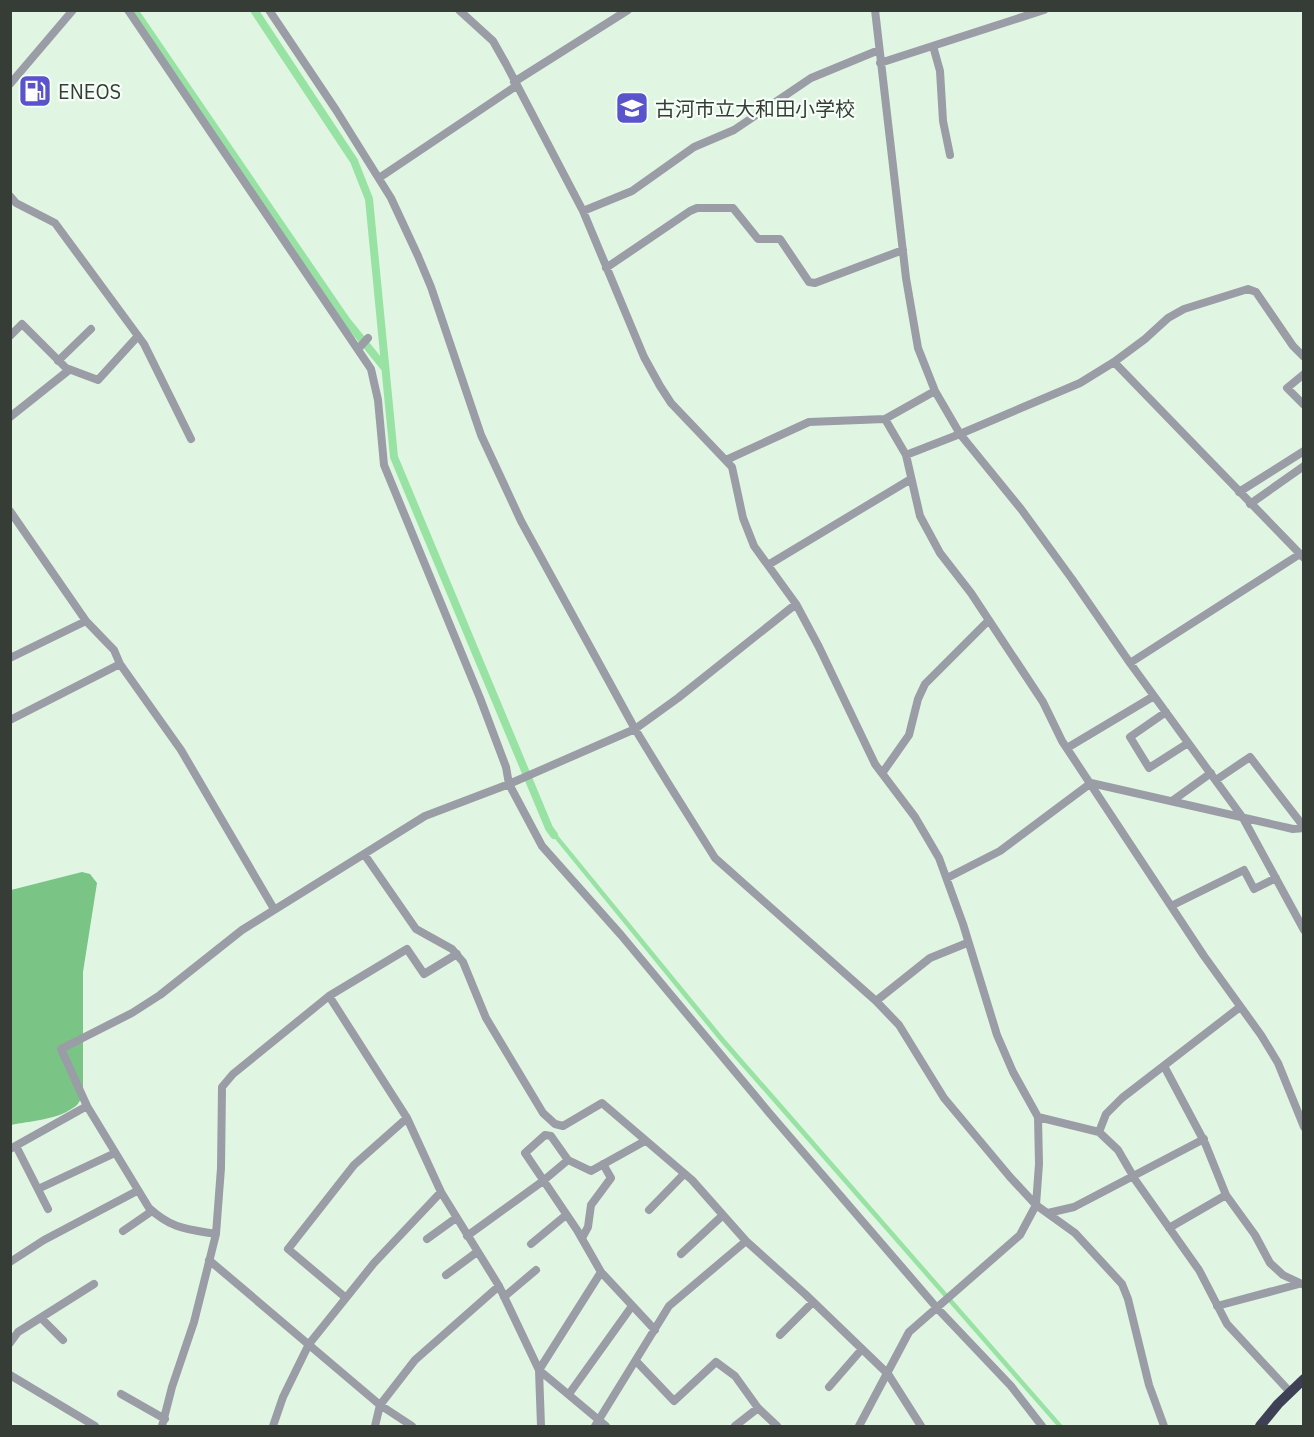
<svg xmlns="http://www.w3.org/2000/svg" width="1314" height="1437" viewBox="0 0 1314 1437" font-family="'IBM Plex Sans','Noto Sans JP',sans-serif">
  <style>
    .forest { fill: #7ac486 }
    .water { fill: #98e3a4 }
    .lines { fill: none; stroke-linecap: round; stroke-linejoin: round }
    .canal { stroke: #98e3a4; stroke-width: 8 }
    .minor { stroke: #9a9ca6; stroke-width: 8 }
    .highway { stroke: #3e4155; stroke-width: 10 }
    .labels { text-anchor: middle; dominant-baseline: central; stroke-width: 4.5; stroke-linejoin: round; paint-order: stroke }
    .poi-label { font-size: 20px; fill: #353d36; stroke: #f6fff7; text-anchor: start }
  </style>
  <rect width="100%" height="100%" fill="#e0f6e2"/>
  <path class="forest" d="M82,872l8,2 7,9 -14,89v119c-2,7 -3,13 -10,17 -17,12 -43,13 -62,17v-235z"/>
  <path class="water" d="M551,827l172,210 340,389h-6l-338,-386 -172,-211z"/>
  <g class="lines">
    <path class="canal" d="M134,10l212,310 38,47
      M254,10l100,151 15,38 25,258 155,371 5,7"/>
    <path class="minor" d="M128,10l243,359 7,31 6,65 96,233 26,69 3,17 33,62 79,89 150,180 166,193 74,78 31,40
      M269,10l67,100 55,88 27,58 13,31 50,148 40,86 114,208 33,54 47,75 161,143 23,24 45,73 66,79 26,28 39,28 47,51 6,15 21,86 15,41
      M459,10l34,31 13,23 77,147 61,146 16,29 11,17 61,64 11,51 11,28 42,58 23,43 56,117 40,53 24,41 24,66 34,111 16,37 25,45 1,47 -3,41 -16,30 -111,97 -50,94
      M875,10l31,268 12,70 17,43 25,43 61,75 51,70 58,84 113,155 61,112
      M933,46l7,25 3,50 7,34
      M880,63l164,-53
      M514,82l114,-72
      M10,84l63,-74
      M379,178l137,-92
      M10,196l6,7 39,20 89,121 47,95
      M583,211l49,-20 62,-44 40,-17 77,-52 68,-28
      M606,268l84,-57 7,-3h36l25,31h22l29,43 6,1 88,-33
      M10,336l12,-12 44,44 32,12 40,-44
      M358,349l10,-11
      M58,361l33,-32
      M1114,362l190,196
      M1304,374l-17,14 17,17
      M10,417l59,-47
      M885,419l21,36 14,61 20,37 31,40 72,109 19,39 142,215 57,79 17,28 26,64
      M906,455l54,-21 120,-51 34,-21 31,-23 23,-21 16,-9 64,-20 8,3 37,54 11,11
      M726,460l83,-38 76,-3 50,-28
      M1239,492l65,-41
      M1250,504l54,-38
      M10,511l76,110 28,29 6,14 61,86 93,159
      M768,565l143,-86
      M10,658l76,-37
      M1130,663l170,-109
      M1166,712l-36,25 19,31 39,-25
      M10,720l110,-56
      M1067,748l87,-52
      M883,772l26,-37 9,-36 7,-15 64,-64
      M1216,780l34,-23 54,70
      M1172,801l39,-28
      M364,854l52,75 36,20 11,13 23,56 57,95 12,11 8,2 39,-23 90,77 54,61 59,53 83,80 33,52
      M947,878l53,-27 91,-68 202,46 11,-1
      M1171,906l73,-36 10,19 22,-11
      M329,996l78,122 34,74 58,94 40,84 2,56
      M876,1001l54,-43 37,-15
      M1164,1066l41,77 21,52 29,40 15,28 13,12 21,10
      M1038,1117l61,15 19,18 18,31 63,89 28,54 63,68
      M1099,1132l7,-18 16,-16 118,-91
      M645,1141l-54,30 -23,-11 -17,-24 -6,-1 -20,18 52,77 24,42 54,58
      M16,1146l32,63
      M10,1149l77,-43
      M38,1189l77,-36
      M649,1210l35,-36
      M1048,1213l26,-6 130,-68
      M1169,1228l57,-33
      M123,1231l29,-20
      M216,1234c-30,-5 -44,-5 -67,-26l-62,-102 -26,-57 71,-36 28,-18 82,-65 183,-114 84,-32 126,-55 43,-31 118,-94
      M467,1236l76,-55 25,-21
      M582,1238l6,-11 3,-22 20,-27 -8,-14
      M427,1239l29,-21
      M531,1244l35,-29
      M681,1254l42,-39
      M209,1260l171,145 32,21
      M10,1262l34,-22 93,-49
      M446,1275l31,-23
      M504,1297l32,-27
      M346,1298l-58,-49 66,-84 53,-47
      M1217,1306l82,-22
      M41,1318l22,22
      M780,1335l33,-33
      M10,1343l8,-11 76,-48
      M636,1361l38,40 42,-39 19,14 23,32 19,18
      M539,1370l62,-98
      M539,1370l67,56
      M10,1375l85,51
      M829,1387l33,-38
      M121,1394l44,25
      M569,1394l63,-88
      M162,1426l10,-39 22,-65 22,-88 5,-66 1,-81 11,-13 96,-78 78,-47 17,25 33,-20
      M273,1426l10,-29 26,-53 65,-81 67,-71
      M375,1426l5,-21 35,-45 84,-74
      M595,1426l74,-120 77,-65
      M735,1426l23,-18"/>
    <path class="highway" d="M1260,1426l18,-22 26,-25"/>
  </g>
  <defs>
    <g id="fuel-square" transform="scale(1.725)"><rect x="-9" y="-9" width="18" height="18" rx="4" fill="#5954cc" stroke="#f6fff7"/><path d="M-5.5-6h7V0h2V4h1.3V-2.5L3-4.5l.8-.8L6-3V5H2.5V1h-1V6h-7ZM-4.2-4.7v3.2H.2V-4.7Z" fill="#fff"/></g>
    <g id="school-square" transform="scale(1.725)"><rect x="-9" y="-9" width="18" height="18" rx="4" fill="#5954cc" stroke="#f6fff7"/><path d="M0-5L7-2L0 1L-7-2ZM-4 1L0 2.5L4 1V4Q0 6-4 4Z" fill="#fff"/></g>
  </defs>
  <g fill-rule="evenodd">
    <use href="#fuel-square" x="35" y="91"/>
    <use href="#school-square" x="632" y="108"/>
  </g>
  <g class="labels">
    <g class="poi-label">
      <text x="58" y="91">ENEOS</text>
      <text x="655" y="108">古河市立大和田小学校</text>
    </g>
  </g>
  <rect width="1314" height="1437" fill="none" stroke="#353d36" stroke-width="24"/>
</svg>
